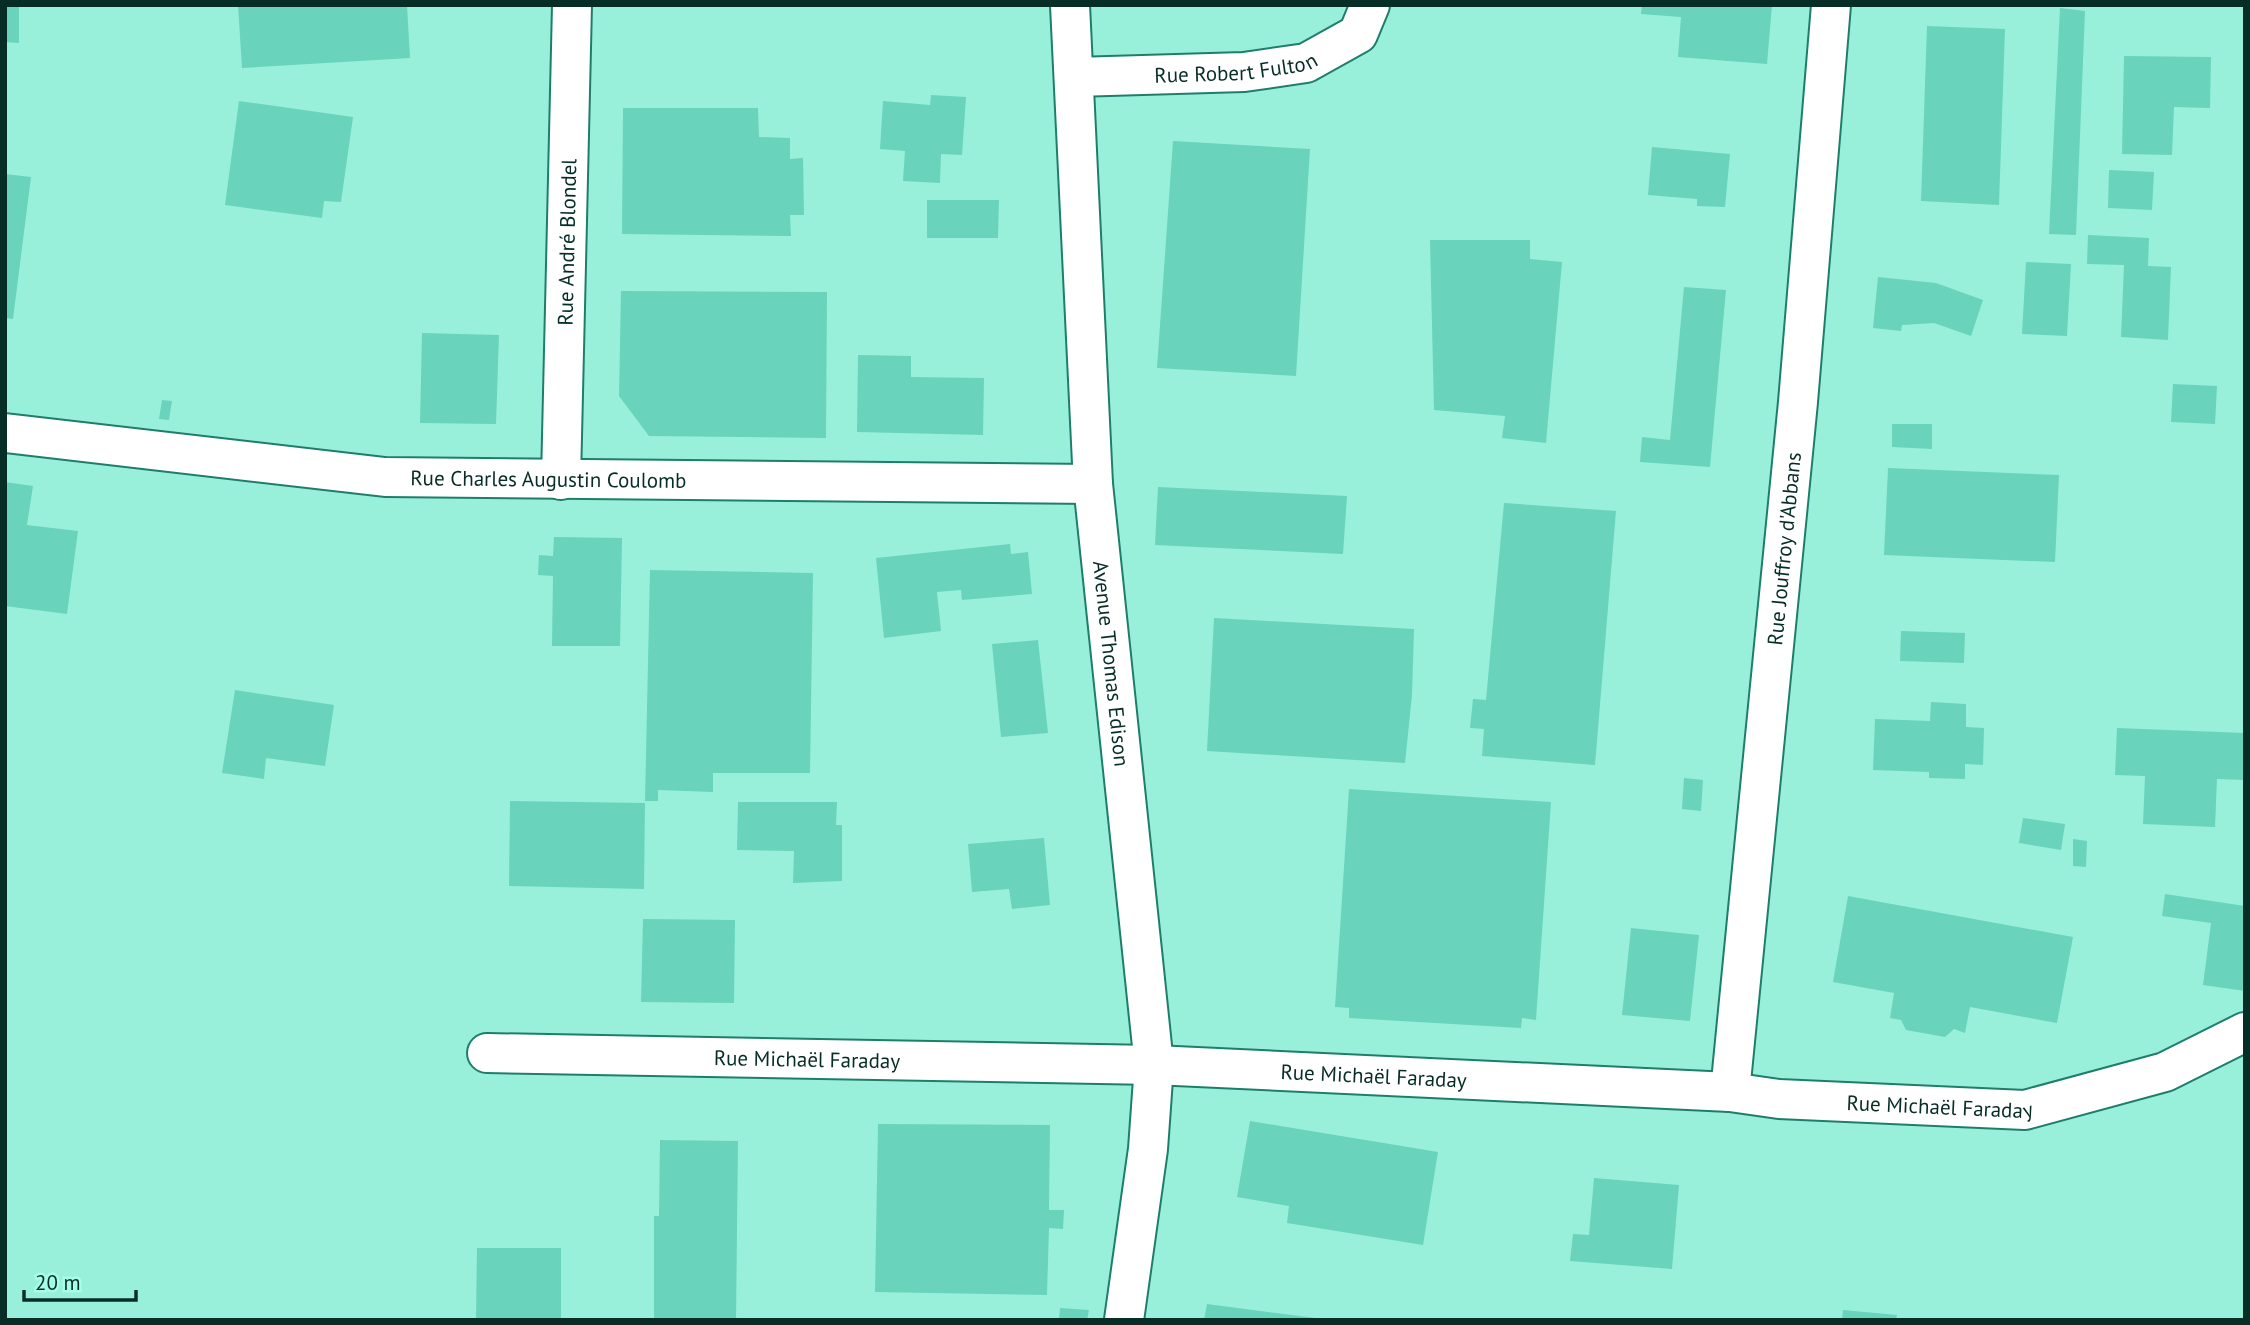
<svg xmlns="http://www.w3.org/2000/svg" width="2250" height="1325" viewBox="0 0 2250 1325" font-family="'PT Sans',sans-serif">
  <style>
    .building { fill: #6ad3bb }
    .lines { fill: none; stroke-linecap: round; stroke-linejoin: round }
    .minor-casing { stroke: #1e7e6b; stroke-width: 42 }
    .minor { stroke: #fff; stroke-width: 38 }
    .labels { text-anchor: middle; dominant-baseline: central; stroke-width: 6; stroke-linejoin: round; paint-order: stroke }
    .street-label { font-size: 21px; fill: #072e26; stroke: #a5fee7 }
  </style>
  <rect width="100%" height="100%" fill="#98f0da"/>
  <path class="building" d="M5,5h14v38l-14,-1z
    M238,5h169l3,53 -168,10z
    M1642,5h130l-5,59 -89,-7 3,-40 -40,-3z
    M2060,8l25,3 -9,224 -27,-1z
    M1927,26l78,3 -6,176 -78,-4z
    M2124,56l87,1 -1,51 -36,-1 -2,48 -50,-1z
    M931,95l35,2 -4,58 -21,-1 -1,29 -37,-2 2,-30 -25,-2 3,-48 47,4z
    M239,101l114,16 -12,85 -17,-1 -2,17 -97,-13z
    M623,108h135l1,29 31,1v21l13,-1 1,57h-14l1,21 -169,-2z
    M1173,141l137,8 -14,227 -139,-8z
    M1652,147l78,7 -5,53 -28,-1v-7l-49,-4z
    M2109,170l45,2 -2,38 -44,-2z
    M5,174l26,3 -18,142 -8,-1z
    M927,200h72l-1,38h-71z
    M2088,235l61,3 -1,28 23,1 -3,73 -47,-3 3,-72 -37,-1z
    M1430,240h100v19l32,3 -16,181 -44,-5 3,-22 -71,-6z
    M2026,262l45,2 -4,72 -45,-2z
    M1878,277l58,6 47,17 -12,36 -37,-13 -32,2 -1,6 -28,-3z
    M1684,287l42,3 -16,177 -70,-5 2,-25 28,3z
    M621,291l206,1 -1,146 -177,-2 -30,-40z
    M422,333l77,2 -3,89 -76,-1z
    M858,355l53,1v21l73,1 -1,57 -126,-3z
    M2173,384l44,2 -2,38 -44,-2z
    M162,400l10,1 -3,19 -10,-1z
    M1892,424h40v25l-40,-2z
    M1888,468l171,7 -4,87 -171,-7z
    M5,482l28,4 -6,39 51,6 -11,83 -62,-8z
    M1158,487l189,9 -4,58 -188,-9z
    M1504,503l112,8 -21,254 -113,-9 2,-27 -14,-1 3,-29 13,1z
    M554,537l68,1 -2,108h-68l1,-70 -15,-1 1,-20 14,1z
    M1010,544l1,10 17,-2 4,42 -70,6 -1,-10 -24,2 4,39 -57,7 -8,-80z
    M650,570l163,3 -3,200h-97v19l-55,-2v11h-13z
    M1214,618l200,11 -2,66 -7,68 -198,-12z
    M1901,631l64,2 -1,30 -64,-2z
    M1038,640l10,93 -47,4 -9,-93z
    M235,690l99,15 -9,61 -59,-8 -2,21 -42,-6z
    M1931,702l35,2v23l18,1 -1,37 -18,-1v15l-36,-1v-6l-56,-2 2,-51 55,2z
    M2117,728l128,5v47l-28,-1 -2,48 -72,-3 2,-48 -30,-1z
    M1684,778l19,2 -2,31 -19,-2z
    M1349,789l202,13 -15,218 -14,-2 -1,10 -172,-10v-10l-14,-1z
    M510,801l135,2 -1,86 -135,-3z
    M738,802h99l-1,23h6v56l-49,2 1,-32 -57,-1z
    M2023,818l42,6 -4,26 -42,-7z
    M1044,838l6,67 -38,4 -3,-20 -37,3 -4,-48z
    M2073,839l14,2 -1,26 -13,-1z
    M2165,894l80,12v85l-42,-6 8,-62 -49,-7z
    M1848,896l225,41 -16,86 -87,-16 -5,26 -11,-4 -9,8 -39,-7 -5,-10 -11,-2 4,-25 -61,-11z
    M643,919l92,1 -1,83 -93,-1z
    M1631,928l68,7 -9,86 -68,-6z
    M1250,1121l188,31 -15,93 -136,-22 2,-17 -52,-9z
    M878,1124l172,1 -1,85h15l-1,19 -14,-1 -2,67 -172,-3z
    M660,1140l78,1 -2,179h-82v-104h5z
    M1594,1178l85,7 -7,84 -102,-8 3,-27 16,1z
    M477,1248h84v72h-85z
    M1207,1304l108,14v2h-111z
    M1060,1308l29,2 -2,10h-28z
    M1843,1310l54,5 -1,5h-54z"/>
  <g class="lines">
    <g class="minor-casing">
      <g id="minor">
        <path id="s1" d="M1070,5l23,479 61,581 -6,84 -24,171"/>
        <path id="s2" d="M1075,77l169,-5 62,-9 52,-29 12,-29"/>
        <path id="s3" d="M5,433l380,44 708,7"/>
        <path id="s4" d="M561,480l11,-475"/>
        <path id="s5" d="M487,1053l667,12 576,27 49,7 246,11 140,-38 80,-40"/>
        <path id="s6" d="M1730,1092l68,-690 33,-397"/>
      </g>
    </g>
    <use href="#minor" class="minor"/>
  </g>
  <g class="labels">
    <g class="street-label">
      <text stroke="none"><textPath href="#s2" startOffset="161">Rue Robert Fulton</textPath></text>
      <text stroke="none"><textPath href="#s4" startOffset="238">Rue André Blondel</textPath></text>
      <text stroke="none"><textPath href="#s3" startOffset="546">Rue Charles Augustin Coulomb</textPath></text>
      <text stroke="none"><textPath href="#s6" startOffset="546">Rue Jouffroy d'Abbans</textPath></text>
      <text stroke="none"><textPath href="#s1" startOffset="660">Avenue Thomas Edison</textPath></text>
      <text stroke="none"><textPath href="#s5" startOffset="320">Rue Michaël Faraday</textPath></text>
      <text stroke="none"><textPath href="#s5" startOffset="887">Rue Michaël Faraday</textPath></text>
      <text stroke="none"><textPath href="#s5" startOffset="1454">Rue Michaël Faraday</textPath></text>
    </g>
  </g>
  <rect width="2250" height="1325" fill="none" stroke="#072e26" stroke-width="14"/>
  <path d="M24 1290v10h112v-10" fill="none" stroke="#072e26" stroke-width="3.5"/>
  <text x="35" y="1290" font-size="21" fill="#072e26" stroke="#a5fee7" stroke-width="5" paint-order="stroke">20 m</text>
</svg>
